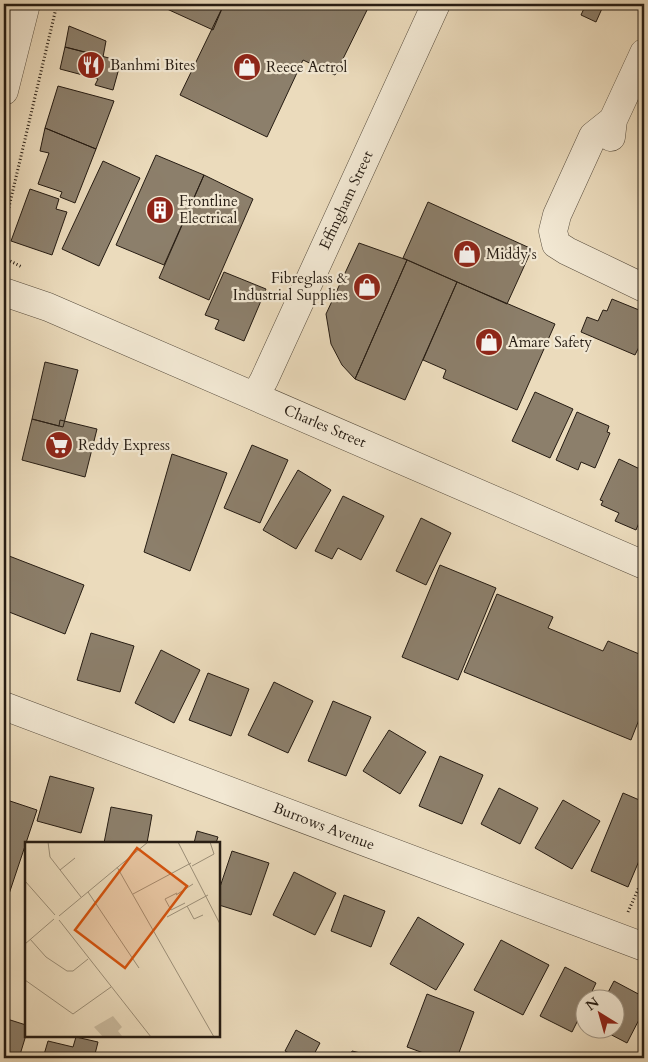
<svg xmlns="http://www.w3.org/2000/svg" width="648" height="1062" viewBox="0 0 648 1062" font-family="Cardo,serif">
  <style>
    .building { fill: #8c7f6b; stroke: #261c13 }
    .lines { fill: none; stroke-linecap: round; stroke-linejoin: round }
    .minor-casing { stroke: #574c3d; stroke-width: 29 }
    .path { stroke: #261c13; stroke-width: 3; stroke-dasharray: 1 2.5; stroke-linecap: butt }
    .minor { stroke: #f2e8d3; stroke-width: 28 }
    .labels { text-anchor: middle; dominant-baseline: central; stroke-width: 4.5; stroke-linejoin: round; paint-order: stroke }
    .poi-label { font-size: 15px; fill: #261c13; stroke: #f2e8d3; text-anchor: start }
    .street-label { font-size: 15px; fill: #261c13; stroke: #f2e8d3 }
    .inset-road { fill: none; stroke: #9c8f78; stroke-width: 1 }
    .view { fill: #d5530d; fill-opacity: 0.15; stroke: #d5530d; stroke-width: 2.5 }
    .inset-edge { fill: none; stroke: #261c13; stroke-width: 2.5 }
  </style>
  <rect width="100%" height="100%" fill="#ebdbbc"/>
  <filter id="stains"><feTurbulence type="fractalNoise" baseFrequency=".004" numOctaves="4"/><feColorMatrix values="0 0 0 0 .2 0 0 0 0 .09 0 0 0 0 .02 0 0 0 .5 -.17"/></filter>
  <radialGradient id="worn" r=".72"><stop offset=".6" stop-color="#630" stop-opacity="0"/><stop offset="1" stop-color="#630" stop-opacity=".3"/></radialGradient>
  <path class="building" d="M171,4h53l-11,26 -46,-21z
    M224,4h146l-35,71 -32,-15 -36,77 -87,-42z
    M586,4h18l-8,18 -15,-7z
    M69,26l37,15 -3,16 -38,-10z
    M65,47l56,14 -8,29 -18,-5 3,-6 -38,-10z
    M58,86l56,15 -18,48 -51,-21z
    M45,128l51,21 -21,54 -15,-6 2,-5 -24,-8 11,-31 -9,-2z
    M156,155l48,20 -40,90 -48,-20z
    M103,161l37,17 -41,88 -37,-17z
    M204,175l49,24 -44,101 -50,-22z
    M30,189l29,10 -3,10 11,3 -15,43 -41,-14z
    M428,202l104,47 -25,55 -104,-46z
    M359,243l48,17 -52,119 -13,-14 -11,-21 -5,-30z
    M407,260l50,22 -52,118 -50,-21z
    M224,272l42,17 -22,52 -29,-12 4,-9 -14,-5z
    M457,282l98,42 -38,86 -74,-32 3,-8 -23,-10z
    M612,299l32,13v16l-4,9 3,2 -8,16 -54,-23 6,-15 11,4 5,-11 4,1z
    M45,362l33,8 -15,57 -31,-8z
    M535,392l38,17 -23,49 -38,-17z
    M577,412l32,14 -2,6 3,1 -15,35 -14,-6 -3,8 -22,-10z
    M32,419l27,7 1,-6 37,9 -12,48 -63,-17z
    M252,445l36,15 -28,63 -36,-15z
    M172,454l55,19 -37,98 -46,-19z
    M619,459l25,12v40l-8,19 -21,-9 4,-8 -18,-8 2,-4 -3,-1z
    M298,470l33,20 -35,59 -33,-19z
    M343,496l41,20 -23,44 -23,-12 -6,11 -17,-8z
    M421,518l30,15 -25,52 -30,-14z
    M4,554l80,31 -19,49 -61,-24z
    M440,565l56,23 -38,92 -56,-23z
    M497,594l56,23 -5,11 55,23 5,-10 36,15v51l-13,33 -167,-68z
    M4,622l5,1 -5,26z
    M91,633l43,13 -14,46 -43,-12z
    M161,650l39,20 -26,53 -39,-20z
    M208,673l41,16 -18,47 -42,-16z
    M274,682l39,19 -25,52 -40,-18z
    M333,701l38,16 -25,59 -38,-15z
    M389,730l37,22 -26,42 -37,-23z
    M440,756l43,19 -21,49 -43,-18z
    M50,776l44,12 -13,45 -44,-12z
    M499,788l39,20 -18,36 -39,-20z
    M623,793l21,9v47l-16,38 -37,-16z
    M4,799l33,11 -33,99z
    M563,800l37,21 -28,48 -37,-21z
    M111,807l41,8 -5,28h-43z
    M197,831l21,6 -2,6h-22z
    M232,851l37,12 -18,52 -32,-10v-15z
    M294,872l42,21 -21,42 -42,-20z
    M344,895l41,16 -14,36 -40,-16z
    M418,917l46,27 -28,46 -46,-26z
    M501,940l48,25 -26,50 -49,-25z
    M565,967l31,16 -8,17h-2v4l-14,28 -32,-16z
    M614,981l30,16v13l-17,33 -25,-13h14v-30h-12z
    M427,994l47,18 -17,46h-20l-30,-11z
    M4,1018l22,7v10l-7,23 -15,-1z
    M296,1030l24,13 -8,15h-14l-13,-7z
    M76,1037l22,5 -4,16h-51l5,-17 25,6z
    M352,1051l29,7h-31z
    M105,1053l25,5h-26z"/>
  <g class="lines">
    <g class="minor-casing">
      <path id="minor" d="M4,91l22,-87
        M613,120l-20,16 -36,79 -4,16 3,13 11,7 77,37
        M611,137l2,-17 31,-67
        M4,292l44,15 596,258
        M255,396l9,-16 172,-376
        M4,706l640,241"/>
    </g>
    <path class="path" d="M4,228l53,-224
      M4,258l18,9
      M641,536l3,-8
      M628,912l16,-36"/>
    <use href="#minor" class="minor"/>
  </g>
  <defs>
    <g id="restaurant-disc" transform="scale(1.4375)"><circle r="9.5" fill="#8f2418" stroke="#f2e8d3"/><path d="M-5-6h1v4h1v-4h1v4h1v-4h1v5L-1.5 .5V6h-2V.5L-5-1ZM5-6V6H3V1.5H1.5Q1.5-4 5-6Z" fill="#fff"/></g>
    <g id="shop-disc" transform="scale(1.4375)"><circle r="9.5" fill="#8f2418" stroke="#f2e8d3"/><path d="M-5-2.5h2.3a2.7 3.5 0 0 1 5.4 0H5L5.5 6h-11ZM-1.5-2.5h3a1.5 2.3 0 0 0-3 0Z" fill="#fff"/></g>
    <g id="building-disc" transform="scale(1.4375)"><circle r="9.5" fill="#8f2418" stroke="#f2e8d3"/><path d="M-4-6H4V6H1V3H-1V6H-4ZM-2.5-4.3h1.7v1.8h-1.7ZM.8-4.3h1.7v1.8H.8ZM-2.5-1h1.7V.8h-1.7ZM.8-1h1.7V.8H.8Z" fill="#fff"/></g>
    <g id="supermarket-disc" transform="scale(1.4375)"><circle r="9.5" fill="#8f2418" stroke="#f2e8d3"/><path d="M-6-5.5h2.5l.6 2H6L4.5 2H-2.5L-4.4-4H-6ZM-1.5 3.2a1.3 1.3 0 1 0 .1 0ZM3 3.2a1.3 1.3 0 1 0 .1 0Z" fill="#fff"/></g>
  </defs>
  <g fill-rule="evenodd">
    <use href="#restaurant-disc" x="91" y="65"/>
    <use href="#shop-disc" x="247" y="67"/>
    <use href="#building-disc" x="160" y="210"/>
    <use href="#shop-disc" x="467" y="254"/>
    <use href="#shop-disc" x="367" y="287"/>
    <use href="#shop-disc" x="489" y="342"/>
    <use href="#supermarket-disc" x="59" y="445"/>
  </g>
  <g class="labels">
    <g class="poi-label">
      <text x="110" y="65">Banhmi Bites</text>
      <text x="266" y="67">Reece Actrol</text>
      <text x="179" y="201">Frontline<tspan x="179" dy="17">Electrical</tspan></text>
      <text x="486" y="254">Middy's</text>
      <text x="348" y="278" text-anchor="end">Fibreglass &amp;<tspan x="348" dy="17">Industrial Supplies</tspan></text>
      <text x="508" y="342">Amare Safety</text>
      <text x="78" y="445">Reddy Express</text>
    </g>
    <g class="street-label">
      <text transform="translate(346 200) rotate(-65)">Effingham Street</text>
      <text transform="translate(325 426) rotate(23)">Charles Street</text>
      <text transform="translate(324 826) rotate(21)">Burrows Avenue</text>
    </g>
  </g>
  <g transform="translate(25 842)">
    <rect width="195" height="195" fill="#ebdbbc"/>
    <path d="M88,174l9,11 -4,4 4,5 -19,1 -9,-10z" fill="#cabb9f"/>
    <path class="inset-road" d="M23,0l2,15 31,40M153,0l42,82M167,24l22,-12 -4,-12M92,25l97,170M35,28l15,-12M0,39l30,34M63,50l51,76M152,51l-12,6 6,11 14,-7M108,52l58,-31M151,53l17,-11M162,64l7,13 9,-4M34,74l89,-74M142,75l41,-22M34,78l92,117M5,97l16,18 21,14h6l15,-12M0,102l29,-25M0,138l48,34 38,-27"/>
    <path class="view" d="M112,6l50,38 -62,82 -50,-38z"/>
    <rect width="195" height="195" class="inset-edge"/>
  </g>
  <rect width="648" height="1062" fill="none" stroke="#ebdbbc" stroke-width="20"/>
  <rect x="5" y="5" width="638" height="1052" fill="none" stroke="#261c13" stroke-width="2.5"/>
  <rect x="10" y="10" width="628" height="1042" fill="none" stroke="#261c13"/>
  <g transform="translate(600 1014) rotate(323)"><circle r="24" fill="#f2e8d3" stroke="#a09686"/>
  <path d="M0-4L9 19L0 12L-9 19Z" fill="#8f2418"/>
  <text y="-8" font-size="14" font-weight="bold" text-anchor="middle" fill="#261c13">N</text>
  </g>
  <rect width="100%" height="100%" filter="url(#stains)"/>
  <rect width="100%" height="100%" fill="url(#worn)"/>
</svg>
